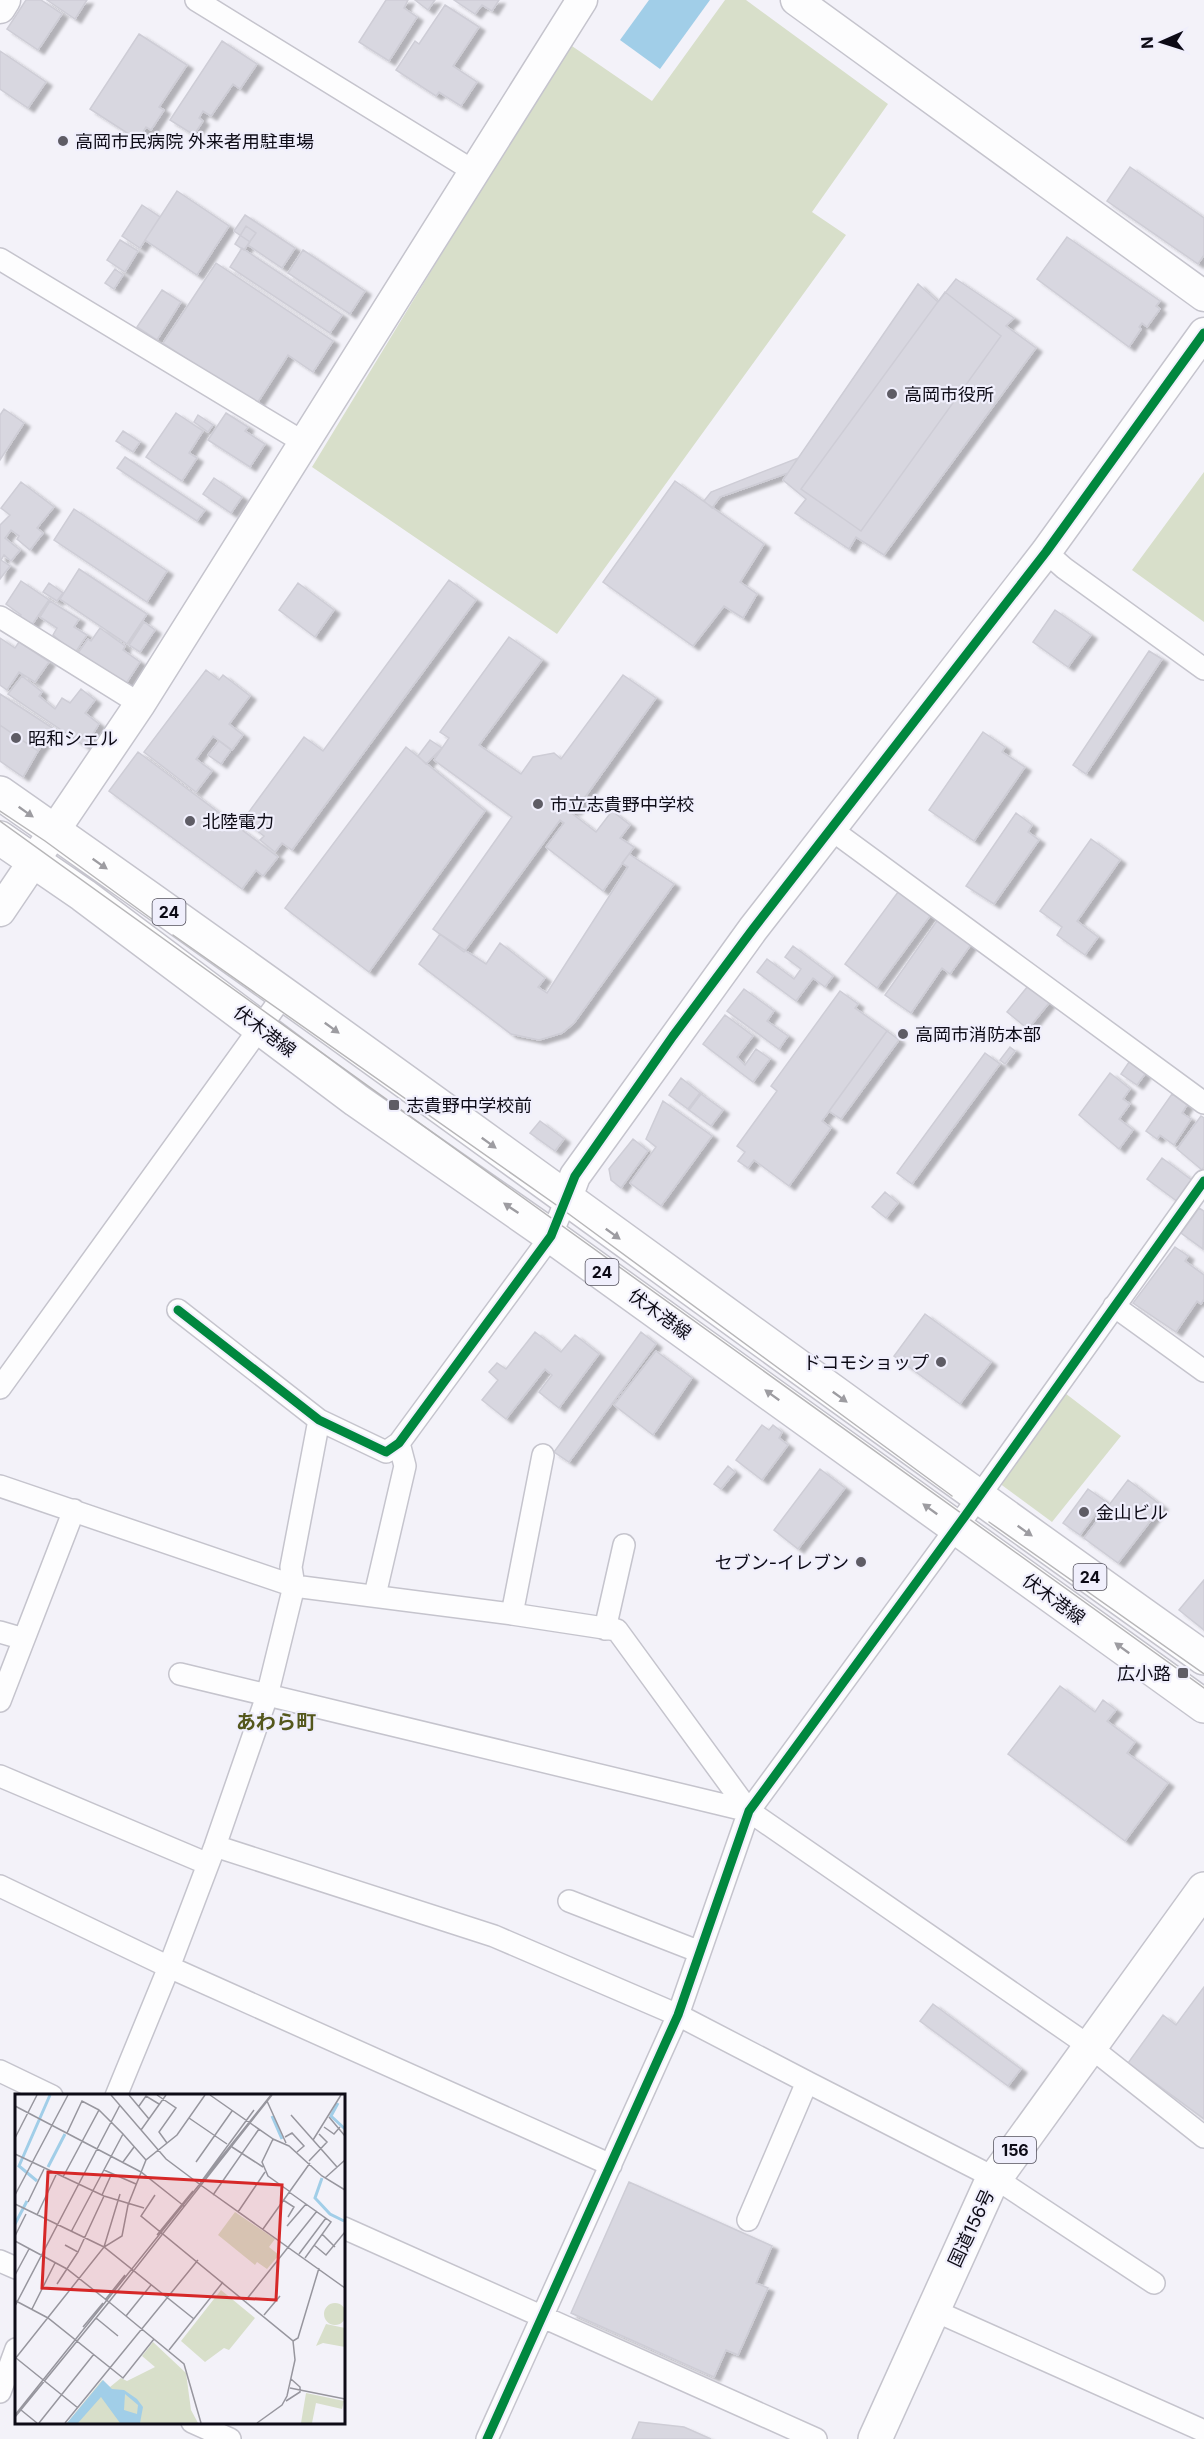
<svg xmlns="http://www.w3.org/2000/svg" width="1204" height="2439" viewBox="0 0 1204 2439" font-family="Inter,'Noto Sans JP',sans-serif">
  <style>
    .green { fill: #d8dfca }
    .water { fill: #a1cee8 }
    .building { fill: #d8d7e0; stroke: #cecdd6; stroke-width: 1.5; filter: url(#shadow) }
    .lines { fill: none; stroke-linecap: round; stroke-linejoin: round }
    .street-casing { stroke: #c5c4cd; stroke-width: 24 }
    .secondary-casing { stroke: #c5c4cd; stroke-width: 33 }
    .primary-casing { stroke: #c5c4cd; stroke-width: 36 }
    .highway-casing { stroke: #c5c4cd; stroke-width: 36 }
    .street { stroke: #fdfdfe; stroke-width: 21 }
    .secondary { stroke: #fdfdfe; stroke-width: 30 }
    .primary { stroke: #fdfdfe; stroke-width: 33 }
    .highway { stroke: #fdfdfe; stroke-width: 33 }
    .tram { stroke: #b7b6b8; stroke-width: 1.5 }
    .cycleway-casing { stroke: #f0effc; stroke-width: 13 }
    .cycleway { stroke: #00873e; stroke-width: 9 }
    .oneway { fill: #9d9ca1 }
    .poi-dot { fill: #5e5c65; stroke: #f0effc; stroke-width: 2 }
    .labels { text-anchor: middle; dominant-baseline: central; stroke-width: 4.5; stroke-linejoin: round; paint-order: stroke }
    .shield { fill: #f0effc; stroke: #514f5b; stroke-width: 1.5 }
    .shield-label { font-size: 16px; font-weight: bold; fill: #0d0b16 }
    .poi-label { font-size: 18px; fill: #0d0b16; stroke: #f0effc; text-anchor: start }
    .street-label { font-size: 18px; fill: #0d0b16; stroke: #f0effc }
    .neighbourhood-label { font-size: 20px; font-weight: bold; fill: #54571c; stroke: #f0effc }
    .inset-river { fill: none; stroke: #a1cee8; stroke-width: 3 }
    .inset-road { fill: none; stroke: #97969e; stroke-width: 1.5 }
    .view { fill: #d62828; fill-opacity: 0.15; stroke: #d62828; stroke-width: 3 }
    .inset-edge { fill: none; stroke: #0d0b16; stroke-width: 3 }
  </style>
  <defs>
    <filter id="shadow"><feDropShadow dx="6" dy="4" stdDeviation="1.5" flood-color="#0004"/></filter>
  </defs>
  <rect width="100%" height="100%" fill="#f3f2f9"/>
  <path class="green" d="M725,0h21l142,104 -76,108 34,23 -289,399 -245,-167 257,-423 83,57z
    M1204,472v150l-72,-52z
    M1061,1390l60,46 -69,86 -57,-42z"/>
  <path class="water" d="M649,0h61l-50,69 -40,-29z"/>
  <path class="building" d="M26,0h15l21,14 -24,36 -31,-21z
    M47,0h40l-12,19z
    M386,0h22l-4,8 13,9 -28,44 -30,-19z
    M415,0h20l-7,10z
    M454,0h45l-7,11 -10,-6 -7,9z
    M445,5l34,22 -26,39 24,16 -16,24 -22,-14 -3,4 -40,-26 19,-29 4,3z
    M139,34l48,31 -28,42 5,3 -13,20 -5,-3 -8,13 -48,-31z
    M222,41l35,23 -17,25 -7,-5 -22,32 -8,-5 -4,7 4,3 -9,14 -24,-15z
    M0,51l46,31 -18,26 -28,-19z
    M1130,167l74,51v37l-6,9 -91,-63z
    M177,191l52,35 -32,49 -52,-35z
    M142,205l18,12 -20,31 -18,-12z
    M245,215l50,33 -13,20 -34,-23 2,-3 -16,-11z
    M246,226l10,7 -12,17 -9,-6z
    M1067,237l93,64 -4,5 4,3 -13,18 -5,-4 -3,4 2,2 -12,18 -92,-68z
    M120,240l18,11 -13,21 -18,-12z
    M242,248l100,67 -12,18 -100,-66z
    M303,250l62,41 -15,23 -62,-41z
    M216,263l117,78 -20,31 -25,-17 -32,50 -93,-62z
    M115,269l8,6 -9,14 -9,-6z
    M956,279l58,39 -8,8 30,22 -152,207 -28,-18 -7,12 -54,-36 11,-14 -23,-19 135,-196 20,18z
    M162,290l19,12 -24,38 -20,-13z
    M945,292l56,44 -140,195 -60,-42z
    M4,409l20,14 -24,37v-45z
    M176,413l27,18 -14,22 8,5 -15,23 -36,-24z
    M226,413l22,14 -3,4 20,13 -15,23 -42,-27z
    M198,415l15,10 -5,7 -14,-10z
    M123,431l17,11 -7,10 -17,-11z
    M125,457l80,53 -8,11 -80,-53z
    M798,458l-10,15 -68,24 -8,11 -8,-7 7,-9z
    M214,478l28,19 -11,16 -28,-19z
    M675,481l89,63 -24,38 17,12 -14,24 -19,-12 -31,40 -90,-64z
    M21,482l33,25 -17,21 6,5 -13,17 -13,-11 2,-3 -8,-6 -6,8 15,12 -9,11 -7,-6 -3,5 9,6 -10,13v-54l10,-10 -9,-7z
    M74,509l93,62 -20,31 -93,-62z
    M79,569l68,45 -20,30 -67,-45z
    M449,580l27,20 -184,250 -10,-7 -7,9 -15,-12 4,-4 -21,-16 61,-83 19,14z
    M21,581l28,19 -18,26 -12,-8 2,-3 -15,-11z
    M49,583l14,10 -6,8 -14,-9z
    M298,583l36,27 -19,27 -36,-27z
    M50,601l29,18 -5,8 13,8 -12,18 -22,-18 4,-7 -17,-11z
    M1055,610l36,25 -23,32 -35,-25z
    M144,622l11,8 -15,22 -11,-7z
    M100,628l25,18 -2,4 17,12 -15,23 -47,-32 10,-14 3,2z
    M509,637l33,23 -63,85 42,29 12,-17 21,-4 7,6 62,-84 33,23 -81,113 -2,-2 -3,3 26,20 16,-21 18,14 -10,13 14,9 -31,44 -57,-44 18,-24 -4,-3 -96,132 -31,-23 79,-112 -78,-57 15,-22 -9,-6z
    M0,638l15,10 4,-6 30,20 -14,20 -16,-10 -12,18 -7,-5z
    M1149,651l13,8 -76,115 -13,-9z
    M206,670l13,10 4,-5 27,21 -21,28 14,11 -11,15 -19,-14 -17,23 16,12 -16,21 -52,-40z
    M22,676l20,16 -3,4 16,13 7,-11 8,5 11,-14 14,11 -10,13 14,11 -14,22 -77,-52z
    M0,694l54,35 -16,22 -38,-26z
    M0,725l38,26 -15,26 -23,-16z
    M983,732l22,15 -3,5 23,15 -51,74 -45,-31z
    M430,740l12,8 -16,16 -8,-8z
    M219,741l12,9 -10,14 -13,-9z
    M406,747l79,64 -116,161 -84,-64z
    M138,752l140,105 -15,19 -7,-6 -14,19 -133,-98z
    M1016,813l16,12 -4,7 11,8 -45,64 -28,-18z
    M1091,839l29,21 -43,61 21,16 -13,18 -28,-20 5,-8 -22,-16z
    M629,854l45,30 -100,139 -12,10 -23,7 -28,-6 -92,-70 21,-30 46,30 14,-21 45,35 -7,9 9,6 81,-126 -6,-4z
    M901,888l32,24 -56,76 -32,-24z
    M941,915l34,24 -25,35 -8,-6 -31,45 -26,-18z
    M793,946l40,30 -8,11 -12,-9 -17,23 -39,-29 10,-13 27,20 7,-10 -16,-12z
    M1032,981l21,17 -25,31 -21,-17z
    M744,989l30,22 -7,10 21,15 -9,13 -52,-38z
    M840,991l18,13 -3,4 32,23 -65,90 9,7 -42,58 -35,-26 -6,8 -10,-7 7,-9 -8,-6 40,-55 -6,-5z
    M725,1015l28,21 -16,21 8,8 11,-16 14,10 -17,23 -50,-38z
    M887,1031l12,9 -58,79 -12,-8z
    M1010,1047l5,4 -10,13 -5,-4z
    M985,1053l15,11 -88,120 -15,-11z
    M1129,1062l16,12 -8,11 -16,-11z
    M1110,1073l20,16 -7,10 7,5 -11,15 14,11 -14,19 -40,-34z
    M681,1078l19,15 -12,16 -19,-14z
    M701,1094l22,16 -12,16 -22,-16z
    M1172,1094l15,11 -5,8 9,6 -17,26 -14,-10 -3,4 -11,-8z
    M663,1101l49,35 -51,70 -31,-23 26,-36 -10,-8z
    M1201,1116l3,2v49l-2,3 -25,-21z
    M540,1121l24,18 -9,12 -25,-18z
    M633,1139l15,12 -27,37 -10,-8 -2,-11z
    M1162,1158l31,23 -15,21 -31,-23z
    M885,1192l13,11 -12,15 -14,-11z
    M1199,1208l5,3 -1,38 -22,-16z
    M1175,1247l13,9 -3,5 19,14v24l-3,5 -4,-3 -21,31 -43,-29z
    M925,1314l66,48 -31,42 -66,-48z
    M535,1332l26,20 14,-17 24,19 -40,54 -20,-16 13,-17 -7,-6 -39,50 -24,-19 16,-20 -9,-8 8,-9 9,6z
    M641,1332l15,12 -87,118 -15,-10z
    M656,1351l36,27 -39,57 -39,-30z
    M762,1425l7,5 4,-5 9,7 -3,6 9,7 -26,35 -26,-20z
    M728,1466l7,6 -14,17 -7,-5z
    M820,1469l25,19 -47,61 -24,-19z
    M1128,1480l34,26 -44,57 -34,-25z
    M1088,1489l17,12 -25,34 -17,-12z
    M1204,1580v50l-25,-20z
    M1060,1686l35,26 8,-12 13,10 -9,11 28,21 -8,11 41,30 -43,58 -117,-87z
    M1204,1987v132l-76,-56 35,-48 13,10z
    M933,2004l88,65 -13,17 -88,-65z
    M629,2182l143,64 -16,37 12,5 -30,67 -12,-5 -12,27 -143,-64z
    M639,2422l45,5 27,12h-79z"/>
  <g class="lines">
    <g class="street-casing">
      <path id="street" d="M196,0l279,172
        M0,259l303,183
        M1046,552l18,16 140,101
        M0,617l140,87
        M832,830l372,273
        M1114,1306l90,65
        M178,1310l141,110 67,32 13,-9 141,-192 11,-15 15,-36
        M0,1388l285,-395
        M0,1486l294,100 218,28 105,16 132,181 340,235 115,91
        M375,1595l30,-129 -6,-23
        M512,1614l31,-159
        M605,1629l19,-84
        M0,1632l24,7
        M180,1674l569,137
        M0,1701l74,-191
        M0,1776l208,88
        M215,1846l279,90 184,79 129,67
        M0,1886l169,81 442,198
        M569,1901l131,51
        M0,2071l52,25
        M116,2096l53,-129 46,-121 52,-150 27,-110 -3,-19 28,-147
        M748,2220l59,-138 188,96 159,105
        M344,2228l472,211
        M0,2261l16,7
        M933,2310l271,121
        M0,2392l16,-43
        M192,2422l38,17
        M487,2439l191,-424 71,-204 216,-295 239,-335"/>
    </g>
    <g class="secondary-casing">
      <path id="secondary" d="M796,0l408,296
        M0,8l5,-8
        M0,911l140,-207 442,-704
        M566,1200l9,-24 178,-247 293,-377 158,-219"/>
    </g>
    <g class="primary-casing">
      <path id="primary" d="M0,793c405,283 801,579 1204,865
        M0,838l83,57 273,205 195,136 653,470"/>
    </g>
    <g class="highway-casing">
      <path id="highway" d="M875,2439l114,-252 215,-298"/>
    </g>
    <use href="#street" class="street"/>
    <use href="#secondary" class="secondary"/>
    <use href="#primary" class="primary"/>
    <use href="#highway" class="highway"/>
    <path class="tram" d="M0,811l45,30 111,81
      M0,821l1204,867
      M173,935l389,274 390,287
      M989,1522l215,152"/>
    <g class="cycleway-casing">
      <path id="cycleway" d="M178,1310l141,110 67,32 13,-9 152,-207 24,-60 98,-140 80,-107 293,-377 158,-219
        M487,2439l191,-424 71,-204 216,-295 239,-335"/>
    </g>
    <use href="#cycleway" class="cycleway"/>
  </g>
  <defs><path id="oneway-solid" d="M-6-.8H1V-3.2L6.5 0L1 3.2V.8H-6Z" transform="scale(1.5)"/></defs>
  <g class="oneway">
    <use href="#oneway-solid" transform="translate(26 812) rotate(35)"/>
    <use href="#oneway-solid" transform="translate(100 864) rotate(35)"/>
    <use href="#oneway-solid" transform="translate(332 1028) rotate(36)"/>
    <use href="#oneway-solid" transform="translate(489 1143) rotate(36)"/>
    <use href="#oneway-solid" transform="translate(511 1208) rotate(-146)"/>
    <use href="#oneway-solid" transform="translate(613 1234) rotate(36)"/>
    <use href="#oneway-solid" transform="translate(772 1395) rotate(-144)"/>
    <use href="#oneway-solid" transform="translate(840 1397) rotate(36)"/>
    <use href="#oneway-solid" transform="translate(930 1509) rotate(-144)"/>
    <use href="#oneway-solid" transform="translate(1025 1531) rotate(35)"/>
    <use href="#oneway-solid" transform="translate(1122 1648) rotate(-144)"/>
  </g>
  <g class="poi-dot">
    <circle cx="63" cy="141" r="6"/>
    <circle cx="892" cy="394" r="6"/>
    <circle cx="16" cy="738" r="6"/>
    <circle cx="538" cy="804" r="6"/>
    <circle cx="190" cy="821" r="6"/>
    <circle cx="903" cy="1034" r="6"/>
    <rect x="388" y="1099" width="12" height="12" rx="3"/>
    <circle cx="941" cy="1362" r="6"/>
    <circle cx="1084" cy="1512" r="6"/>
    <circle cx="861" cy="1562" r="6"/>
    <rect x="1177" y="1667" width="12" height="12" rx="3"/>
  </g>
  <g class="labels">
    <g class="shield">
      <rect x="152.5" y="899" width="33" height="26" rx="4.5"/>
      <rect x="585.5" y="1259" width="33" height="26" rx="4.5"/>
      <rect x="1073.5" y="1564" width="33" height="26" rx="4.5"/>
      <rect x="994" y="2137" width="42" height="26" rx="4.5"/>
    </g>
    <g class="shield-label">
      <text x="169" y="912">24</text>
      <text x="602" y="1272">24</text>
      <text x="1090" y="1577">24</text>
      <text x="1015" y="2150">156</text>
    </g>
    <g class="poi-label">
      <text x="75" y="141">高岡市民病院 外来者用駐車場</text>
      <text x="904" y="394">高岡市役所</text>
      <text x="28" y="738">昭和シェル</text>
      <text x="550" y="804">市立志貴野中学校</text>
      <text x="202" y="821">北陸電力</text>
      <text x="915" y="1034">高岡市消防本部</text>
      <text x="406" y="1105">志貴野中学校前</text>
      <text x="929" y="1362" text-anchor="end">ドコモショップ</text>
      <text x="1096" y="1512">金山ビル</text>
      <text x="849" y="1562" text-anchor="end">セブン-イレブン</text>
      <text x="1171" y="1673" text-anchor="end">広小路</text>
    </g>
    <g class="street-label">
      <text transform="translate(265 1031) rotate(37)">伏木港線</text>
      <text transform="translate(660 1314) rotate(36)">伏木港線</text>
      <text transform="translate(1054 1599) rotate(36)">伏木港線</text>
      <text transform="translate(971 2228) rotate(-65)">国道156号</text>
    </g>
    <g class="neighbourhood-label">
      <text x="276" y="1722">あわら町</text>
    </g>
  </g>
  <g transform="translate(15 2094)">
    <rect width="330" height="330" fill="#f3f2f9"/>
    <path d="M220,118l40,27 -6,8 10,8 -12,14 -10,-7 -2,3 -37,-30zM206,196l34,28 -26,32 -5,-2 -19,14 -24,-21zM309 220a11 11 0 1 1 22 0a11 11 0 1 1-22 0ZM311,230l19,4v19l-22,-4 -7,3zM138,248l33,31 5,37 7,13h-131l35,-43 8,7 11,-9 6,3 28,-14 -13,-11zM291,299l38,8 -2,8 -26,-6 -4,20h-11z" fill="#d8dfca"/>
    <path d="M88,286l9,9 12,1 13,9 6,8 -3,16h-20l-19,-26 -23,26h-11zM110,300l13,11 -1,9 -13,-4z" fill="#a1cee8" fill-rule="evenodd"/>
    <path class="inset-river" d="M323,9l-7,13 14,13M257,22l10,23M33,73l17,-33M307,84l-7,20 15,16 14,7M22,87l-18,-15 31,-71M0,130l12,-23"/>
    <path class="inset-road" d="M96,1l55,64 36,27M114,1l20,24M142,1l19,13 -17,24 8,11M195,1l63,44 -11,23 6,14 21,15M252,7l19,42M0,12l126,66 43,34M124,12l7,-10 13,8M276,21l46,52M314,23l16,19M174,24l38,26M309,33l10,7 6,-7M126,36l25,-35M52,39l15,-32 17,9M108,40l23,26M270,43l7,-4 12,13 -7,6M0,44l22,-43M258,45l16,7 33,30 23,14M298,46l28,-45M217,53l31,20M0,60l89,42 40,12M294,67l18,-19 -8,-8M108,68l11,-15M181,68l36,-51M89,76l32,14M48,83l36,-67 24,24 -52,98M310,84l20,-18M186,88l53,-72M187,92l143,102M274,98l42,30 -26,36M0,101l53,-100M87,101l10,-22M140,101l-14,21 152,125 2,19 -8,36 -5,9 -25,18M198,101l46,-66M268,106l11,7 -6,10M13,108l16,-33M0,110l89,43 90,72M223,118l27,-40M22,121l19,-40M272,132l19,-22M248,135l47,-66M307,140l13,13M142,141l36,-44M0,142l11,-22M0,147l52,28 42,33 -94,115M299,151l12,10 19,-23M89,153l16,-53M63,158l26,-56M284,160l27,-36M0,181l14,-26M42,190l21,-32 -13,-7M90,206l20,-25M231,206l71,-89M1,207l32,17 75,60 31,-39M0,212l105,-201M17,215l23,-46M249,221l16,-19M111,222l25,-31M81,224l22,18M68,233l20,-24M278,247l5,-3 21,-70M154,256l54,-68M1,264l62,50M0,265l89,-112 18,-11 6,-31 18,-45 31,-25 28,-40M275,294l55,11M271,307l14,-9v-5l-9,-8M6,316l16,13M0,321l256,-320M24,329l55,-69M50,329l133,-163M186,329l-17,-59 -75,-62 163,-207"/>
    <path class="view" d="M33,78l234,13 -6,115 -234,-12z"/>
    <rect width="330" height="330" class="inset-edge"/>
  </g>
  <g transform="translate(1162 42) rotate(267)" stroke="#f0effc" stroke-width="4.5" paint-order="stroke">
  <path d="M0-4.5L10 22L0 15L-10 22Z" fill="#0d0b16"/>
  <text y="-9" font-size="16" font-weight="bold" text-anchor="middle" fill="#0d0b16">N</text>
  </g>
</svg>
